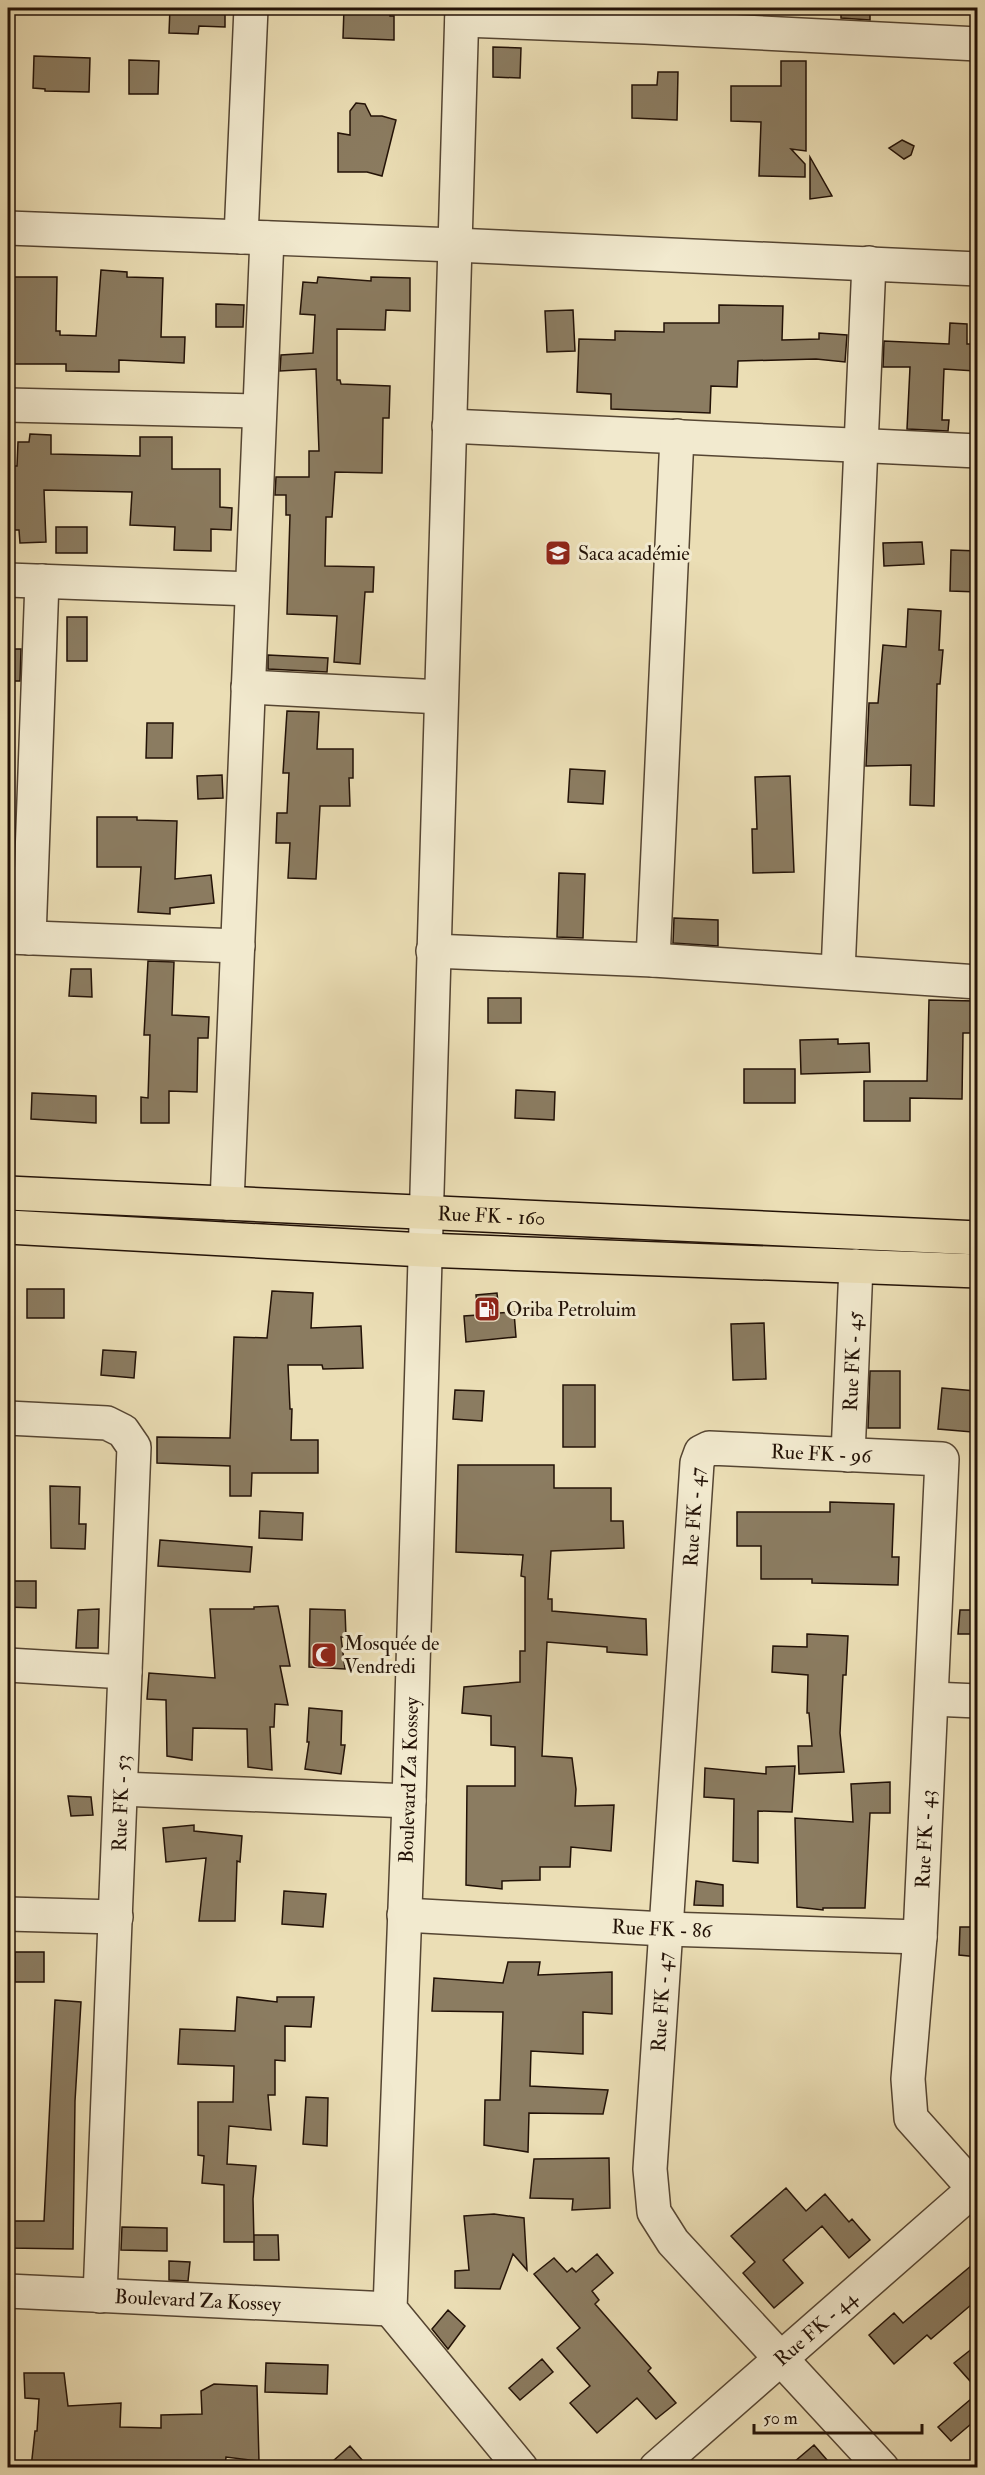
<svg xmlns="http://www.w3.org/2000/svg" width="985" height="2475" viewBox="0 0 985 2475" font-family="'IM FELL Double Pica',serif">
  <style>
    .building { fill: #8b7c61; stroke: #231207; stroke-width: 1.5 }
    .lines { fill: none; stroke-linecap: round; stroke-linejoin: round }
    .minor-casing { stroke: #554532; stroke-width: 36 }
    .major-casing { stroke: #231207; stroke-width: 36 }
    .minor { stroke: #f2eacf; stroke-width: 33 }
    .major { stroke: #ebdeb5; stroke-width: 33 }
    .labels { text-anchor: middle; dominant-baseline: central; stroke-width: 6; stroke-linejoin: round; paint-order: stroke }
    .poi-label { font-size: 20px; fill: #231207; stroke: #f2eacf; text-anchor: start }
    .street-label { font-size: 20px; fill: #231207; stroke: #f2eacf }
  </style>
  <rect width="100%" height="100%" fill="#ebdeb5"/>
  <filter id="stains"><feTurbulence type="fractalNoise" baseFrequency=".00333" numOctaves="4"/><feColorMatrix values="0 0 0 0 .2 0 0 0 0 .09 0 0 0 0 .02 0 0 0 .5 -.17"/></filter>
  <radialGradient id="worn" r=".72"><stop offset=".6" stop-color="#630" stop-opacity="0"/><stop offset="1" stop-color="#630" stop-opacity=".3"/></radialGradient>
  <path class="building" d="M170,8h55v19l-26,-1 -1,8 -29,-1z
    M344,8h46v8h4v24l-51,-2z
    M841,8h29v12l-29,-2z
    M493,47l28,1 -1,30 -27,-1z
    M34,56l56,2 -1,34 -44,-1v-2l-12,-1z
    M129,60l30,1 -1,33h-29z
    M781,61h25v90l-15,-2 14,15v13l-46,-1 2,-54 -30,-1v-35h50z
    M658,72h20l-1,48 -45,-2v-33h25z
    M356,103l9,1 6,12h11l14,4 -14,56 -15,-4h-29v-39l12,2v-24z
    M902,140l12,6 -3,9 -7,4 -15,-11z
    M810,157l22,39 -22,3z
    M101,270l26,2v5l36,1 -2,59h24l-1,26 -65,-3v12l-53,-1v-7h-58l1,-87h48l-1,54h4v4l36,1z
    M318,277l53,4v-4l39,1v33l-24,-1 -1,20 -48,-1v51h3l1,4 49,2 -1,32h-6l-1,55 -47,-1 -3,45h-6l-1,49 49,1 -1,25h-8l-5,72 -26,-2 3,-46 -50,-2 3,-99h-4v-20h-11l1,-18h33v-26h10l-3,-82 -36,2 1,-16 32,-2 2,-38 -15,-1 3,-32 14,1z
    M216,304l28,1 -1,22h-27z
    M719,305l64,1 -1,34 37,-1v-6l28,2 -2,27 -29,-3 -78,2 -1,26 -26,-1 -1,27 -99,-4v-15l-34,-2 2,-53 36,1v-9l49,1v-9h55z
    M573,310l2,41 -28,1 -2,-41z
    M950,323l17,1v20h9l-1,27 -31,-2 -2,51h7l-1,11 -41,-2 3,-62h-27l1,-26 65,3z
    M30,434l21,1v19l89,2v-19h32v32h48v38l12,1 -1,22 -20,-1v22l-37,-1 1,-23 -45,-2 2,-33 -88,-2 2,52 -26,1 -1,-13h-11v-64h9l1,-24h11z
    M56,527h31v26h-31z
    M922,542l2,22 -40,2 -1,-23z
    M951,550l27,1v41l-28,-1z
    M908,609l33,2 -2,39h4l-3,34h-3l-3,122 -24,-1 1,-40 -45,1 3,-63h9l5,-58 23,2z
    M67,617h20v44h-20z
    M8,649h13l-1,32h-12z
    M268,655l60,3 -1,14 -59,-3z
    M287,711l32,1 -2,37h36v29h-4l1,28h-30l-4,73 -28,-1 2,-35h-14l1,-30h10l2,-40h-6z
    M147,723h26l-1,35h-26z
    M570,769l35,2 -2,33 -35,-2z
    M222,775l1,23 -25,1 -1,-23z
    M790,776l4,96 -41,1 -1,-44h5l-2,-52z
    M97,817h40v3l40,1 -2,58 36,-4 3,28 -44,5v6l-32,-2 3,-45h-44z
    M559,873l26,1 -2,64 -26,-1z
    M674,918l44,2v26l-45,-3z
    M148,961l26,1 -2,53 37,2 -1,21h-10l-1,54 -28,-1v32h-28v-26l7,1 2,-63h-6z
    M71,969h20l1,28 -23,-1z
    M488,998h33v25h-33z
    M929,1000l46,1v32h-12l-1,66 -52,-1v23h-46v-40h63z
    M838,1039v5l31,-1 1,29 -69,2 -1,-34z
    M744,1069h51v34h-51z
    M516,1090l39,2 -1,28 -39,-2z
    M32,1093l64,3v27l-65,-4z
    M27,1289h37v29h-37z
    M272,1291l41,2 -2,35 50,-2 2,42 -40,1 -1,-4h-34l2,44h2l-1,31h27v33h-66l-1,23h-21v-30l-73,-3v-26l73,1 4,-101 33,1z
    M497,1293l2,20 15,-1 2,25 -50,5 -2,-26 14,-1 -2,-20z
    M764,1323l2,56 -33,1 -2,-56z
    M103,1350l33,2 -2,26 -33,-3z
    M870,1371h30v57h-32z
    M563,1385h32v62h-32z
    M942,1388l34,3 -4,41 -34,-3z
    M455,1390l29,1 -2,30 -29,-2z
    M458,1465h96v23h57v33h12l1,27 -73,3 -3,48h4v12l94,8 1,36 -40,-3v-5l-60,-5 -5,114 30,2 4,31 -1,17 39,-1 -3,46 -40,-4 -1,20h-30v13l-38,1v8l-36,-4 1,-99h48v-39l-24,-2v-29l-29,-3 2,-26 56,-5v-31h5v-74l-4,-1 2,-21 -67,-3z
    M50,1486l30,1 -1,37h7l-1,25 -34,-1z
    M830,1502l64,2 -2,53h7l-1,28 -86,-2v-4h-51v-33h-24v-34h93z
    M260,1511l43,2 -1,27 -43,-2z
    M160,1540l92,7 -2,25 -92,-6z
    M8,1581h28v27l-28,-1z
    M278,1606l12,60h-10l8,39 -13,-1 -1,23h-4l2,43 -24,-3 -1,-38 -54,-1 -1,32 -25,-4 -1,-56 -19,-1 2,-26 66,5 -5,-69h44v-2z
    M99,1609l-1,39h-22l2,-38z
    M310,1609l35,1 1,27h-5l4,32 -36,-2z
    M960,1610h18v24h-20z
    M807,1634l41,2 -2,39h-3l-3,58 4,39 -45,2 -1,-28h14l-3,-33h-2l1,-38 -36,-3 1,-26 34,1z
    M309,1708l33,3 -1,34h4l-4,29 -36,-5 4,-27h-2z
    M795,1766l-3,46 -34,-1v52l-25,-2 1,-62 -30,-2 1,-29 61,6v-7z
    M890,1782v31h-20l-5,95h-42v2l-26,-3 -2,-89 58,4 -2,-38z
    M68,1796l23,1 2,18 -22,1z
    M194,1825v6l48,5 -2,26 -3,-1 -2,60h-36l7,-63 -40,4 -3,-34z
    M696,1881l27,4v21l-29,-1z
    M284,1891l42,3 -3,33 -41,-3z
    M960,1927h18v30l-19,-2z
    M15,1952h29v30h-29z
    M508,1962h32l-2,13 74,-3v42l-29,-2v42l-52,-3 -1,35 78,4 -5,24 -74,-1 -1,39 -44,-7 1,-45h15l3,-88 -71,-1 2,-33 69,5z
    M237,1997l40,5v-5h37l-3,30 -26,-1v35l-10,-1v35h-7l3,35 -42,-4 -2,38 29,2 -3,33 1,43h-30v-57l-22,-2 2,-27 -6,-1v-53h35l1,-36 -56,-2 2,-35 55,2z
    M55,2000l26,2 -6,99 -2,148 -65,-1v-27h36z
    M306,2097l22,1 -1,48 -24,-2z
    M609,2158l1,50 -38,2 1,-11 -43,-1 4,-39z
    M786,2188l20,23 19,-17 24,28 3,-3 18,21 -21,18 -27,-32 -39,34 20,23 -29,25 -31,-35 12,-11 -24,-26z
    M494,2214l30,4 3,52 -14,-16 -13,35 -45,-1v-17l14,-1 -5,-54z
    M122,2227l45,1v23l-46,-1z
    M254,2235h24l1,25h-25z
    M597,2254l16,19 -21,18 7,9 -4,4 56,64 -3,3 28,32 -20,16 -19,-21 -40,35 -27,-30 20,-17 -33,-38 23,-20 -46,-54 20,-16 13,14 5,-4 4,4z
    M978,2260v39l-47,40 -4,-4 -33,29 -25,-29 25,-22 9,10z
    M169,2261l21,1 -2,19 -19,-1z
    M448,2310l17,16 -17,23 -16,-20z
    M978,2344v46l-24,-27z
    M542,2359l11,13 -33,28 -11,-12z
    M266,2363l62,2 -1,29 -62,-2z
    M24,2373h40l4,33 53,-3 -1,24 41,1v-13l41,-1 -1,-23 13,-7 43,2 2,75 -33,-4 -1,11h-194l4,-37h2l2,-32 -14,-1z
    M978,2393v25l-27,23 -13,-14z
    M814,2445l20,23h-47z
    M350,2446l19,22h-44z"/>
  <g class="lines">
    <g class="minor-casing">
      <g id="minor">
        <path d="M462,8l-53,1793 -19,508 131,159"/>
        <path d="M462,20l183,7 333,17"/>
        <path d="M8,228l447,17 523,24"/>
        <path d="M241,237l10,-229"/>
        <path d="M8,405l251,6"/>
        <path d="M449,426l529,25"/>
        <path d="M8,580l244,9"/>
        <path d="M248,687l193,10"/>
        <path d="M8,937l230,9"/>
        <path d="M29,938l13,-357"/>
        <path d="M433,951l220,9 325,22"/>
        <path d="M653,960l24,-524"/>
        <path d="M838,972l31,-709"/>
        <path d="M227,1203l40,-965"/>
        <path d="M8,1418l99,5 16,8 11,16 -34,849"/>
        <path id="s1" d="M848,1455l8,-189"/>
        <path d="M8,1665l117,7"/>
        <path d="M932,1699l46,2"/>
        <path d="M121,1789l288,12"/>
        <path d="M8,1914l108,3"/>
        <path id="s2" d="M404,1915l261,14 255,8"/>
        <path id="s3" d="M8,2291l382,18"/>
        <path id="s4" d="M656,2468l318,-279"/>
        <path id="s5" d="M882,2468l-209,-226 -19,-30 -4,-43 47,-706 4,-11 8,-4 233,11 -22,478 -12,142 3,39 67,75"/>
      </g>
    </g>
    <g class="major-casing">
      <g id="major">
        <path id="s6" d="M8,1193l970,45"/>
        <path d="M8,1227l416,23 554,21"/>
      </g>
    </g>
    <use href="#minor" class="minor"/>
    <use href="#major" class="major"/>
  </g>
  <defs>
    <g id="school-square" transform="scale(1.35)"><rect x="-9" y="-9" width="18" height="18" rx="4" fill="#8f2418" stroke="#f2eacf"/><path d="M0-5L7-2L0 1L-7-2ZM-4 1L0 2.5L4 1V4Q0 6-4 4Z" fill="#fff"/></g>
    <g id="fuel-square" transform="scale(1.35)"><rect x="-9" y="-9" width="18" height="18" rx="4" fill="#8f2418" stroke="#f2eacf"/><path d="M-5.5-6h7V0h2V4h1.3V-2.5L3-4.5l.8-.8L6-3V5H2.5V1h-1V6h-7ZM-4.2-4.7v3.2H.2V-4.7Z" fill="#fff"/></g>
    <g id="mosque-square" transform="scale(1.35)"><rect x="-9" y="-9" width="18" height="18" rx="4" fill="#8f2418" stroke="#f2eacf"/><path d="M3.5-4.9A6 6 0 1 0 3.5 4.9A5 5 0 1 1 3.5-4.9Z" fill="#fff"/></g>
  </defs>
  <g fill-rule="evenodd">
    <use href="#school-square" x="558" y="553"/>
    <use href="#fuel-square" x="487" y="1309"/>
    <use href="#mosque-square" x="324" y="1655"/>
  </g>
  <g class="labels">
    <g class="poi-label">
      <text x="578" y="553">Saca académie</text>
      <text x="506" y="1309">Oriba Petroluim</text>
      <text x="344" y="1643">Mosquée de<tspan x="344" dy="23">Vendredi</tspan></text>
    </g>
    <g class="street-label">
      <text stroke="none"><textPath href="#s6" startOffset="484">Rue FK - 160</textPath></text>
      <text stroke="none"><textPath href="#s1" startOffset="94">Rue FK - 45</textPath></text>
      <text stroke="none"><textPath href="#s5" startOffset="1227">Rue FK - 96</textPath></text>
      <text stroke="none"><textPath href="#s5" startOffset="1040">Rue FK - 47</textPath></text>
      <text transform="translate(409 1780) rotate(-88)">Boulevard Za Kossey</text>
      <text transform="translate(121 1803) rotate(-88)">Rue FK - 53</text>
      <text transform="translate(925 1839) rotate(-87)">Rue FK - 43</text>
      <text stroke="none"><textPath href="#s2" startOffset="258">Rue FK - 86</textPath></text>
      <text stroke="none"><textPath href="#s5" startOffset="554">Rue FK - 47</textPath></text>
      <text stroke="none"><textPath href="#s3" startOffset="190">Boulevard Za Kossey</textPath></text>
      <text stroke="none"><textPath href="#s4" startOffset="212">Rue FK - 44</textPath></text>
    </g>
  </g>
  <rect width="985" height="2475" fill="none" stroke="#ebdeb5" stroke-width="30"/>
  <rect x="9" y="9" width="967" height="2457" fill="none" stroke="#231207" stroke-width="3"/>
  <rect x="15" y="15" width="955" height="2445" fill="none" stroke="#231207" stroke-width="1.5"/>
  <path d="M754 2424v9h168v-9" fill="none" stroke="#231207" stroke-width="3"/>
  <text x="763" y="2424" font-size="18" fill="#231207" stroke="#f2eacf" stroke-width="4.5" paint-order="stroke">50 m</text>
  <rect width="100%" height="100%" filter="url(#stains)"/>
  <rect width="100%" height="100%" fill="url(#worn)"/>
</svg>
